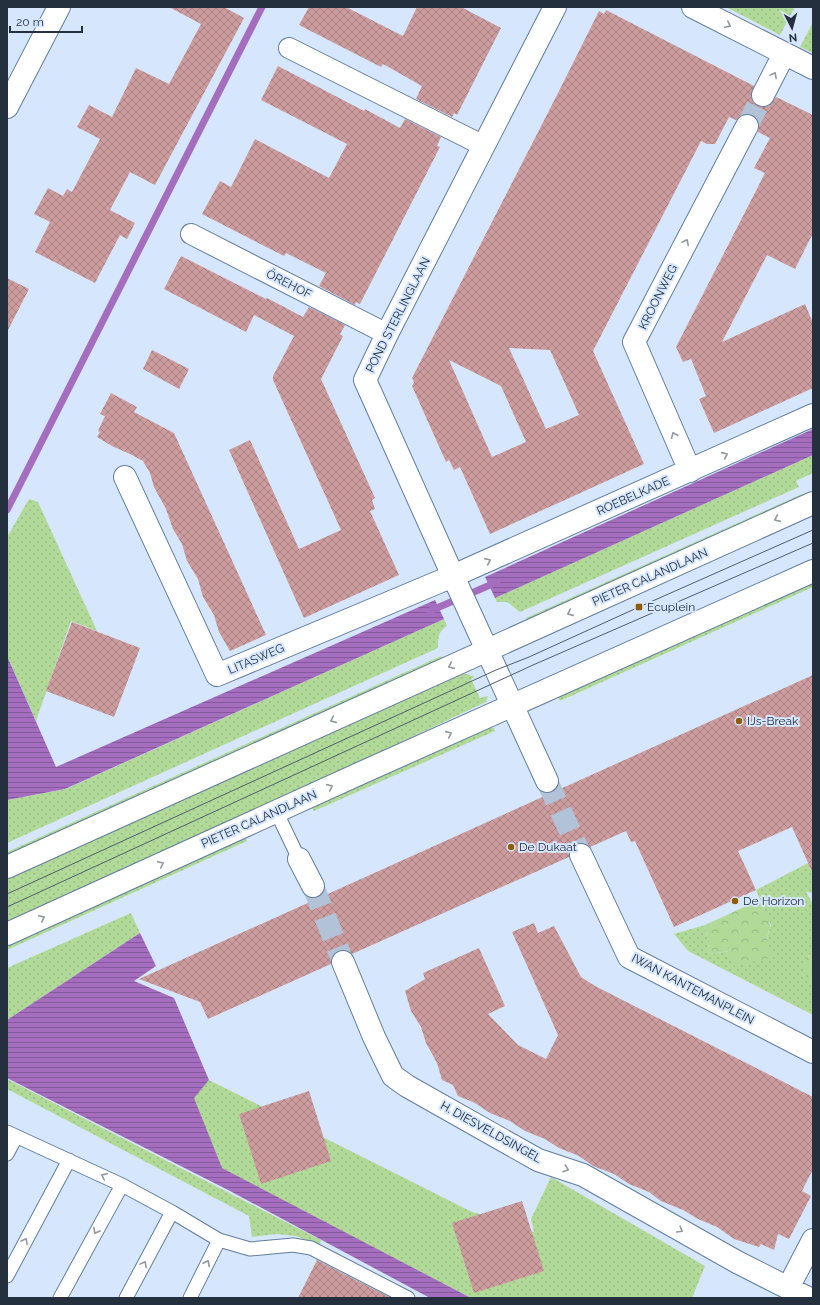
<svg xmlns="http://www.w3.org/2000/svg" width="820" height="1305" viewBox="0 0 820 1305" font-family="Raleway,sans-serif">
  <style>
    .grass { fill: url(#grass-dots) }
    .park { fill: url(#park-crowns) }
    .water { fill: url(#water-rules) }
    .lines { fill: none; stroke-linecap: round; stroke-linejoin: round }
    .stream { stroke: #a46dbe; stroke-width: 7 }
    .building { fill: url(#building-cross-hatch); fill-rule: evenodd }
    .minor-tunnel { stroke: #b2c2d7; stroke-width: 22; stroke-dasharray: 22 11; stroke-linecap: butt }
    .service-casing { stroke: #627d9d; stroke-width: 15 }
    .pedestrian-casing { stroke: #627d9d; stroke-width: 22 }
    .minor-casing { stroke: #627d9d; stroke-width: 24 }
    .secondary-casing { stroke: #627d9d; stroke-width: 24 }
    .service { stroke: #fff; stroke-width: 13 }
    .pedestrian { stroke: #fff; stroke-width: 20 }
    .minor { stroke: #fff; stroke-width: 22 }
    .secondary { stroke: #fff; stroke-width: 22 }
    .tram { stroke: #505d6d; stroke-width: 1 }
    .oneway { stroke: #92989e }
    .poi-dot { fill: #8e5e07; stroke: #d6e7fd; stroke-width: 1.5 }
    .labels { text-anchor: middle; dominant-baseline: central; stroke-width: 4; stroke-linejoin: round; paint-order: stroke }
    .street-label { font-size: 12px; fill: #24303e; stroke: #d6e7fd }
    .poi-label { font-size: 12px; fill: #24303e; stroke: #d6e7fd; text-anchor: start }
  </style>
  <defs>
    <pattern id="grass-dots" width="8" height="8" patternUnits="userSpaceOnUse"><rect width="8" height="8" fill="#b1da99"/><path d="M2 2h.1M6 6h.1" fill="none" stroke="#98bb85" stroke-width="1.8" stroke-linecap="round"/></pattern>
    <pattern id="park-crowns" width="20" height="18" patternUnits="userSpaceOnUse"><rect width="20" height="18" fill="#b1da99"/><path d="M2 6a3 3 0 1 1 6 0M12 15a3 3 0 1 1 6 0" fill="none" stroke="#98bb85"/></pattern>
    <pattern id="water-rules" width="6" height="5" patternUnits="userSpaceOnUse"><rect width="6" height="5" fill="#a46dbe"/><path d="M0 2.5h6" fill="none" stroke="#855a9c"/></pattern>
    <pattern id="building-cross-hatch" width="8" height="8" patternUnits="userSpaceOnUse"><rect width="8" height="8" fill="#cd9c9f"/><path d="M0 0l8 8M0 8l8-8" fill="none" stroke="#a68083"/></pattern>
  </defs>
  <rect width="100%" height="100%" fill="#d6e7fd"/>
  <path class="grass" d="M726,7h69l-15,28z
    M813,22v31l-13,-6z
    M813,455v18l-17,8 3,6 -279,125 -13,-10h-10l-2,-4z
    M802,494l4,1 -275,128 -5,-5z
    M29,499l9,3 59,129 -26,-10 -35,100 -29,-65v-119z
    M813,580v7l-253,114 -3,-6z
    M444,619l3,7c-9,5 -9,13 -9,22l-431,195v-43l59,-11z
    M441,656l2,6 -436,197v-7z
    M460,674h7l8,3 -4,2 9,19 8,-2 -2,6 -87,41 -46,27 -346,157v-50z
    M485,728h9l1,3 -181,80 -3,-5z
    M245,836l2,5 -240,109v-6z
    M808,863l5,11v19l-7,-1 7,12v49l-5,3 2,23 3,2v34l-125,-64 -14,-17 31,-9 5,29 19,-3 45,6 -3,-2 -3,-9v-12l3,-9 -15,-35z
    M131,913l9,20 -133,87v-52z
    M7,1079l314,161 -1,5 -24,-9 -20,-2 -24,3 -3,-21 -242,-127z
    M209,1080l261,131 64,21 -3,-13 20,-42 154,89 -13,32h-221l-249,-129 -29,-71z"/>
  <path class="park" d="M759,900c4,8 10,15 11,24 1,3 -1,6 -2,9 -1,8 0,19 7,24l-42,9 -5,-15 -18,3 -5,-29z
    M813,953v28c-9,-5 -11,-11 -9,-21z"/>
  <path class="water" d="M813,429v26l-318,143 -10,-21z
    M435,600l9,19 -379,170 -58,11v-144l49,111z
    M140,933l16,33 -22,15 40,17 35,82 -15,18 28,70 249,130h-41l-200,-107 -223,-113v-58z"/>
  <g class="lines">
    <path class="stream" d="M7,510l255,-503
      M430,611l67,-29"/>
  </g>
  <path class="building" d="M169,7h55l20,11 -89,167 -25,-13 -20,38 25,13 -8,16 -7,-4 -25,48 -60,-31 15,-30 -16,-8 14,-26 15,8 4,-7 5,3 28,-53 -23,-12 12,-22 23,12 24,-49 33,16 32,-60z
    M309,7h37l57,29 14,-29h44l40,21 -44,87 -3,-2 -2,4 -36,-18 6,-13 -39,-22 -2,3 -82,-42z
    M606,10l148,76 -3,10 2,6 5,4 5,1 6,-1 7,-9 37,18v118l-18,36 -28,-14 -45,87 83,-38 8,19v65l-99,45 -15,-34 7,-3 -15,-37 -8,3 -7,-15 89,-174 -11,-5 16,-30 -12,-6 1,-6 -1,-6 -6,-5 -6,-1 -5,1 -5,5 -7,-3 -14,27h-8l-6,-3 -108,210 51,113 -154,70 -30,-67 -6,3 -5,-10 -3,2 -34,-76 2,-4 -2,-4 145,-283 42,-84 5,3zM509,348l41,2 29,65 -33,14zM449,360l52,26 25,56 -34,15z
    M278,66l86,45 1,-2 35,19 5,-9 36,18 -4,9 3,1 -80,157 -4,-2 -1,3 -36,-19 7,-13 -40,-20 -2,3 -82,-42 18,-33 11,6 24,-48 74,39 18,-34 -86,-44z
    M181,256l85,43 1,-1 36,19 6,-10 36,18 -5,9 3,2 -22,43 54,119 -3,2 3,9 -5,2 29,64 -95,43 -75,-168 21,-10 49,109 42,-19 -68,-150v-4l21,-40 -40,-21 -8,17 -82,-43z
    M7,278l22,11 -22,43z
    M152,350l37,19 -10,20 -36,-20z
    M111,393l26,14 -3,5 40,21 92,202 -36,16 -11,-19 -5,-17 -11,-18 -5,-18 -11,-18 -5,-17 -9,-15 -7,-20 -12,-22 -4,-14 -7,-12 -11,-6 -20,-9 -15,-9 3,-5 -2,-1 7,-15 -5,-2z
    M72,622l68,26 -26,69 -68,-26z
    M813,675v199l-21,-47 -54,24 18,39 -82,37 -39,-86 -4,1 -5,-11 -36,16 -8,-4 -6,1 -5,4 -2,9 -217,97 -7,-4 -7,1 -5,4 -2,5v4l-123,55 -8,-17 -61,-23z
    M534,923l4,10 16,-7 27,51 14,9 218,111v72l-11,22 9,5 -22,43 -11,-5 -4,16 -13,-6 -2,3 -25,-8 -17,-12 -19,-8 -15,-9 -22,-9 -12,-9 -20,-8 -15,-10 -21,-8 -14,-10 -20,-8 -14,-9 -20,-8 -15,-10 -20,-8 -15,-10 -17,-7 -5,-11 -11,-5 -5,-17 -11,-20 -5,-16 -10,-16 -6,-20 20,-12 -2,-6 56,-25 26,58 -17,8 30,31 28,14 12,-24 -46,-103z
    M309,1091l22,70 -70,23 -22,-70z
    M522,1201l22,70 -70,22 -22,-70z
    M317,1260l74,38h-93z"/>
  <g class="lines">
    <path class="minor-tunnel" d="M747,126l16,-31
      M547,781l34,74
      M313,886l30,76"/>
    <g class="service-casing">
      <path id="service" d="M276,811l23,48
        M7,1132l115,53 50,27 47,28 -29,58
        M7,1154l9,-17
        M219,1240l31,9 43,-4 18,3 97,50
        M7,1276l62,-116
        M60,1298l62,-113
        M126,1298l46,-86"/>
    </g>
    <g class="pedestrian-casing">
      <path id="pedestrian" d="M289,48l195,98
        M191,234l196,100"/>
    </g>
    <g class="minor-casing">
      <path id="minor" d="M693,7l120,61
        M763,95l21,-41
        M7,107l52,-100
        M690,471l-56,-129 113,-216
        M125,477l92,198 236,-99 360,-161
        M547,781l-94,-205 -88,-196 22,-46 168,-327
        M581,855l48,102 184,95
        M299,859l14,27
        M343,962l31,75 19,39 14,10 131,74 45,15 154,87 71,36
        M788,1288l25,-48"/>
    </g>
    <g class="secondary-casing">
      <path id="secondary" d="M7,867l806,-364
        M7,934l354,-161 452,-202"/>
    </g>
    <use href="#service" class="service"/>
    <use href="#pedestrian" class="pedestrian"/>
    <use href="#minor" class="minor"/>
    <use href="#secondary" class="secondary"/>
    <path class="tram" d="M7,894l489,-224 33,-13 110,-50 174,-77
      M7,907l526,-242 280,-122"/>
  </g>
  <defs><path id="oneway-chevron" d="M-2-3.5L2.5 0L-2 3.5" fill="none" stroke-width="1.6" stroke-linecap="round" stroke-linejoin="round"/></defs>
  <g class="oneway">
    <use href="#oneway-chevron" transform="translate(728 25) rotate(27)"/>
    <use href="#oneway-chevron" transform="translate(774 75) rotate(-62)"/>
    <use href="#oneway-chevron" transform="translate(686 242) rotate(-63)"/>
    <use href="#oneway-chevron" transform="translate(674 435) rotate(-113)"/>
    <use href="#oneway-chevron" transform="translate(725 455) rotate(-24)"/>
    <use href="#oneway-chevron" transform="translate(777 519) rotate(156)"/>
    <use href="#oneway-chevron" transform="translate(488 561) rotate(-24)"/>
    <use href="#oneway-chevron" transform="translate(570 613) rotate(156)"/>
    <use href="#oneway-chevron" transform="translate(451 666) rotate(156)"/>
    <use href="#oneway-chevron" transform="translate(333 720) rotate(156)"/>
    <use href="#oneway-chevron" transform="translate(449 734) rotate(-24)"/>
    <use href="#oneway-chevron" transform="translate(330 787) rotate(-24)"/>
    <use href="#oneway-chevron" transform="translate(161 864) rotate(-25)"/>
    <use href="#oneway-chevron" transform="translate(42 918) rotate(-25)"/>
    <use href="#oneway-chevron" transform="translate(566 1169) rotate(19)"/>
    <use href="#oneway-chevron" transform="translate(104 1176) rotate(-154)"/>
    <use href="#oneway-chevron" transform="translate(680 1230) rotate(30)"/>
    <use href="#oneway-chevron" transform="translate(96 1231) rotate(119)"/>
    <use href="#oneway-chevron" transform="translate(25 1241) rotate(-61)"/>
    <use href="#oneway-chevron" transform="translate(207 1263) rotate(-63)"/>
    <use href="#oneway-chevron" transform="translate(144 1264) rotate(-62)"/>
  </g>
  <g class="poi-dot">
    <rect x="635" y="603" width="8" height="8" rx="2"/>
    <circle cx="739" cy="721" r="4"/>
    <circle cx="511" cy="847" r="4"/>
    <circle cx="735" cy="901" r="4"/>
  </g>
  <g class="labels">
    <g class="street-label">
      <text transform="translate(289 284) rotate(27)">ÖREHOF</text>
      <text transform="translate(658 297) rotate(-63)">KROONWEG</text>
      <text transform="translate(398 315) rotate(-63)">POND STERLINGLAAN</text>
      <text transform="translate(633 496) rotate(-24)">ROEBELKADE</text>
      <text transform="translate(650 577) rotate(-24)">PIETER CALANDLAAN</text>
      <text transform="translate(256 659) rotate(-23)">LITASWEG</text>
      <text transform="translate(259 819) rotate(-24)">PIETER CALANDLAAN</text>
      <text transform="translate(693 989) rotate(28)">IWAN KANTEMANPLEIN</text>
      <text transform="translate(491 1132) rotate(29)">H. DIESVELDSINGEL</text>
    </g>
    <g class="poi-label">
      <text x="647" y="607">Ecuplein</text>
      <text x="747" y="721">IJs-Break</text>
      <text x="519" y="847">De Dukaat</text>
      <text x="743" y="901">De Horizon</text>
    </g>
  </g>
  <rect width="820" height="1305" fill="none" stroke="#24303e" stroke-width="16"/>
  <g transform="translate(792 28) rotate(174)" stroke="#d6e7fd" stroke-width="3" paint-order="stroke">
  <path d="M0-3L7 15L0 10L-7 15Z" fill="#24303e"/>
  <text y="-6" font-size="11" font-weight="bold" text-anchor="middle" fill="#24303e">N</text>
  </g>
  <path d="M10 26v6h72v-6" fill="none" stroke="#24303e" stroke-width="2"/>
  <text x="16" y="26" font-size="12" fill="#24303e" stroke="#d6e7fd" stroke-width="3" paint-order="stroke">20 m</text>
</svg>
